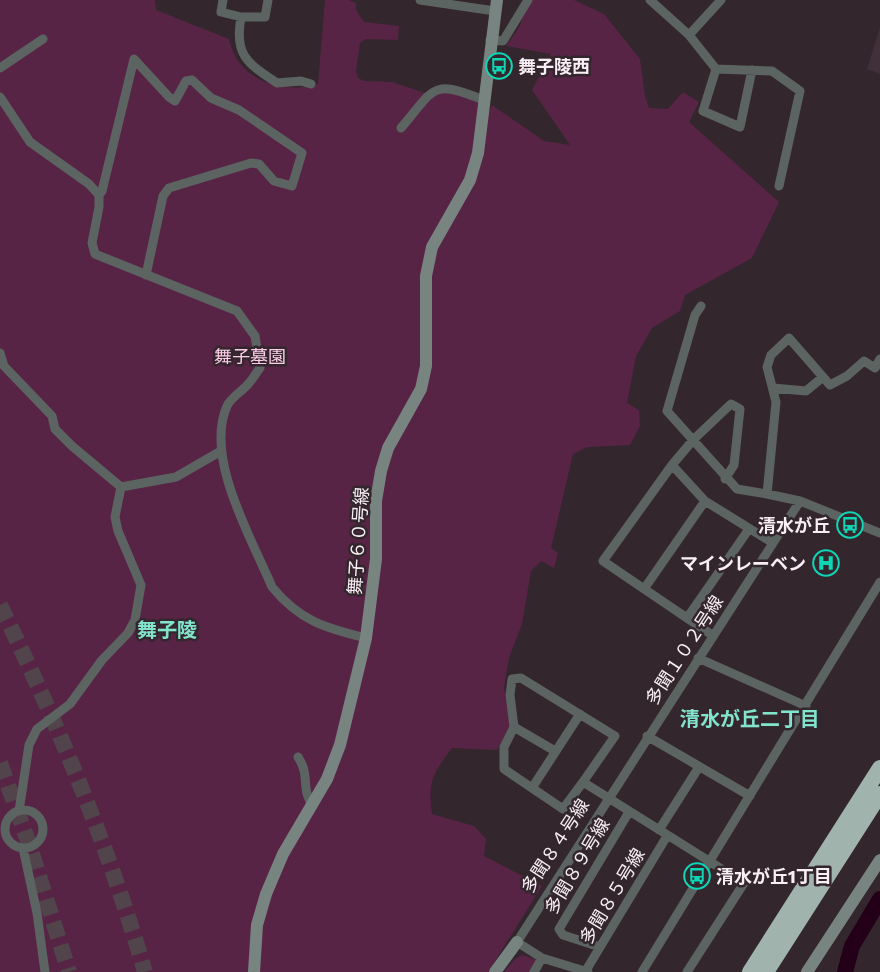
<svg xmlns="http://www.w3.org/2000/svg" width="880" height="972" viewBox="0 0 880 972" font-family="'Work Sans','Noto Sans JP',sans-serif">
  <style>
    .built { fill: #412f39 }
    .green { fill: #582445 }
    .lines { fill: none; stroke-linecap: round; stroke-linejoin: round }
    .river { stroke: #240018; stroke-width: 16 }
    .highway-tunnel { stroke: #51444b; stroke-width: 16; stroke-dasharray: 16 8; stroke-linecap: butt }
    .street { stroke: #5c6462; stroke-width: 9 }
    .secondary { stroke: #788480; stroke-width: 12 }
    .highway { stroke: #a0b3ad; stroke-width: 16 }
    .labels { text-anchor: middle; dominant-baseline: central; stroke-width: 5; stroke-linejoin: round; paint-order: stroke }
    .poi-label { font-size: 18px; font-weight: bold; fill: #f8eff4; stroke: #33262d; text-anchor: start }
    .park-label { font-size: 18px; fill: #fccde8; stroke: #33262d }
    .street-label { font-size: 18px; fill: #f8eff4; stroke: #33262d }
    .neighbourhood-label { font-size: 20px; font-weight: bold; fill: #82e4cc; stroke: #33262d }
  </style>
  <rect width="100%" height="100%" fill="#33262d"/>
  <path class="built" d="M880,27v47l-13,-5z"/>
  <path class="green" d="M0,0h155l1,10 73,29c8,41 53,56 89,45l7,-84h23l8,3v7l8,12 35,4 -1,14 -32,-1 -6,4 -4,28 2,7 6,3 28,1 33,11 24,-4 32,13 5,16 6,-13 52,36 26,4 -38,-55 19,-36 -45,-8 14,-20 6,-21 6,-5h42l30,14 36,45 5,37 4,12 19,1 15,-17 16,10 -10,20 90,80 -27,56 -67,37 -5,16 -28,17 -16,28 -9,47 12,7 1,16 -10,19 -42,2 -15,7 -22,94 7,5 -4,15 -13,-7 -10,10 -9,53 -13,34 -5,29 6,39 -13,24 -45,-2c-20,27 -24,32 -20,66l42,12 12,13 -2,17 58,30 -54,86h-488z
    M523,955l14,5 -7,12h-26l12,-14z"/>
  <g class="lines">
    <path class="river" d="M845,972l7,-26 28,-47"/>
    <path class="highway-tunnel" d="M0,605c58,119 108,240 145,367
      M0,763l28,78 41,131"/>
    <path class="street" d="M223,0l-2,12 20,5h24l3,-17
      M420,0l75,11
      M650,0l39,35 27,34 56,2 28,20 -21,95
      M241,17c-7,38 6,46 36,66l24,-2 10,3
      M689,35l32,-35
      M490,40l13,1 25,-41
      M0,68l43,-29
      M716,69l-13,42 37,16 12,-57
      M0,97l30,45 59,42 10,11v12l-7,36 3,11 142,57 18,25 5,32c-4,5 -7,11 -11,15 -6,8 -18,14 -22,23 -23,52 25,133 45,181 28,34 53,41 94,51
      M401,128c35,-41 30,-49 83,-28
      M99,195l3,-4 32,-132 35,38 6,4 11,-20 6,-1 19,18 28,12 63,43 -10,33 -18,-5 -15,-17 -8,-1 -82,25 -6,8 -17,79
      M701,306l-6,9 -28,96 26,29 -21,25 -69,96 109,74
      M0,353l4,13 48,50 3,13 17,17 49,41
      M880,359l-5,9 -11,-7 -17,15 -17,9 -41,-47 -18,17 -4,12 9,35 -9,92 33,7 80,32
      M773,388l33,3 17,-14
      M672,465l33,36 68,42
      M725,479l9,-14 6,-56 -9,-5 -38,36 44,49 30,5
      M121,487l55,-10 45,-26
      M644,589l61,-88
      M687,618l62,-89
      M698,658l108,48
      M514,727l41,24
      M647,736l103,60
      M298,757c13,20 2,31 15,49
      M583,782l32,-46 -94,-58 -9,1 -2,16 4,32 -10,20v22l59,40 20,-27 161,101 -57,89
      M532,788l48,-74
      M5 829a19 19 0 1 1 38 0a19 19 0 1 1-38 0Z
      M19,811l10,-66 8,-16 33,-25 32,-44 26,-27 7,-13 6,-35 -23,-54 -3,-14 6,-30
      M659,830l40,-63
      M23,848l14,65 8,59
      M600,947l-37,-12 -4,-6 70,-117
      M534,972l8,-14
      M585,972l82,-136
      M588,972l-46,-14 -25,-16 283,-441
      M642,972l238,-390"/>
    <path class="secondary" d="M254,972l3,-47 9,-31 17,-40 44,-75 13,-34 26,-107 10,-79v-58l5,-30 7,-23 33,-59 5,-23v-90l6,-29 38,-67 8,-27 19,-153
      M495,972l22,-30
      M807,972l73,-112"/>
    <path class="highway" d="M750,972l130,-204
      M766,972l114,-178"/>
  </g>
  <defs>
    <g id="bus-ring" transform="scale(1.35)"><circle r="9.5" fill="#33262d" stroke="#0ed5b4" stroke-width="1.5"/><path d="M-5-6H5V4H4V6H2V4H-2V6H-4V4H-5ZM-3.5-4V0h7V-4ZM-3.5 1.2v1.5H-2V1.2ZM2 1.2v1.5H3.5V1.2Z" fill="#0ed5b4"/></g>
    <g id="hospital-ring" transform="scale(1.35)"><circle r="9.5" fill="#33262d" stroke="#0ed5b4" stroke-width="1.5"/><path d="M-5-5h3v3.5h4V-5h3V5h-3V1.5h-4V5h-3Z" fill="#0ed5b4"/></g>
  </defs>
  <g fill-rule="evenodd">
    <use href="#bus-ring" x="499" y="66"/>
    <use href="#bus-ring" x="850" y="525"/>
    <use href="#hospital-ring" x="826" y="563"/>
    <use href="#bus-ring" x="697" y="876"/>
  </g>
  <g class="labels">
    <g class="poi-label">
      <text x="518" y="66">舞子陵西</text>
      <text x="830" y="525" text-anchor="end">清水が丘</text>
      <text x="806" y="563" text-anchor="end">マインレーベン</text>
      <text x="716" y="876">清水が丘1丁目</text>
    </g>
    <g class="park-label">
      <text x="250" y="356">舞子墓園</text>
    </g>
    <g class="street-label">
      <text transform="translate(358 541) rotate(-86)">舞子６０号線</text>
      <text transform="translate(684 650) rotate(-57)">多聞１０２号線</text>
      <text transform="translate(555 846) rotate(-57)">多聞８４号線</text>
      <text transform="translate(577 866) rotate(-59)">多聞８９号線</text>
      <text transform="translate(612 896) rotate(-59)">多聞８５号線</text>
    </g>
    <g class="neighbourhood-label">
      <text x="167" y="630">舞子陵</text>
      <text x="750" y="719">清水が丘二丁目</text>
    </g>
  </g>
</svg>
